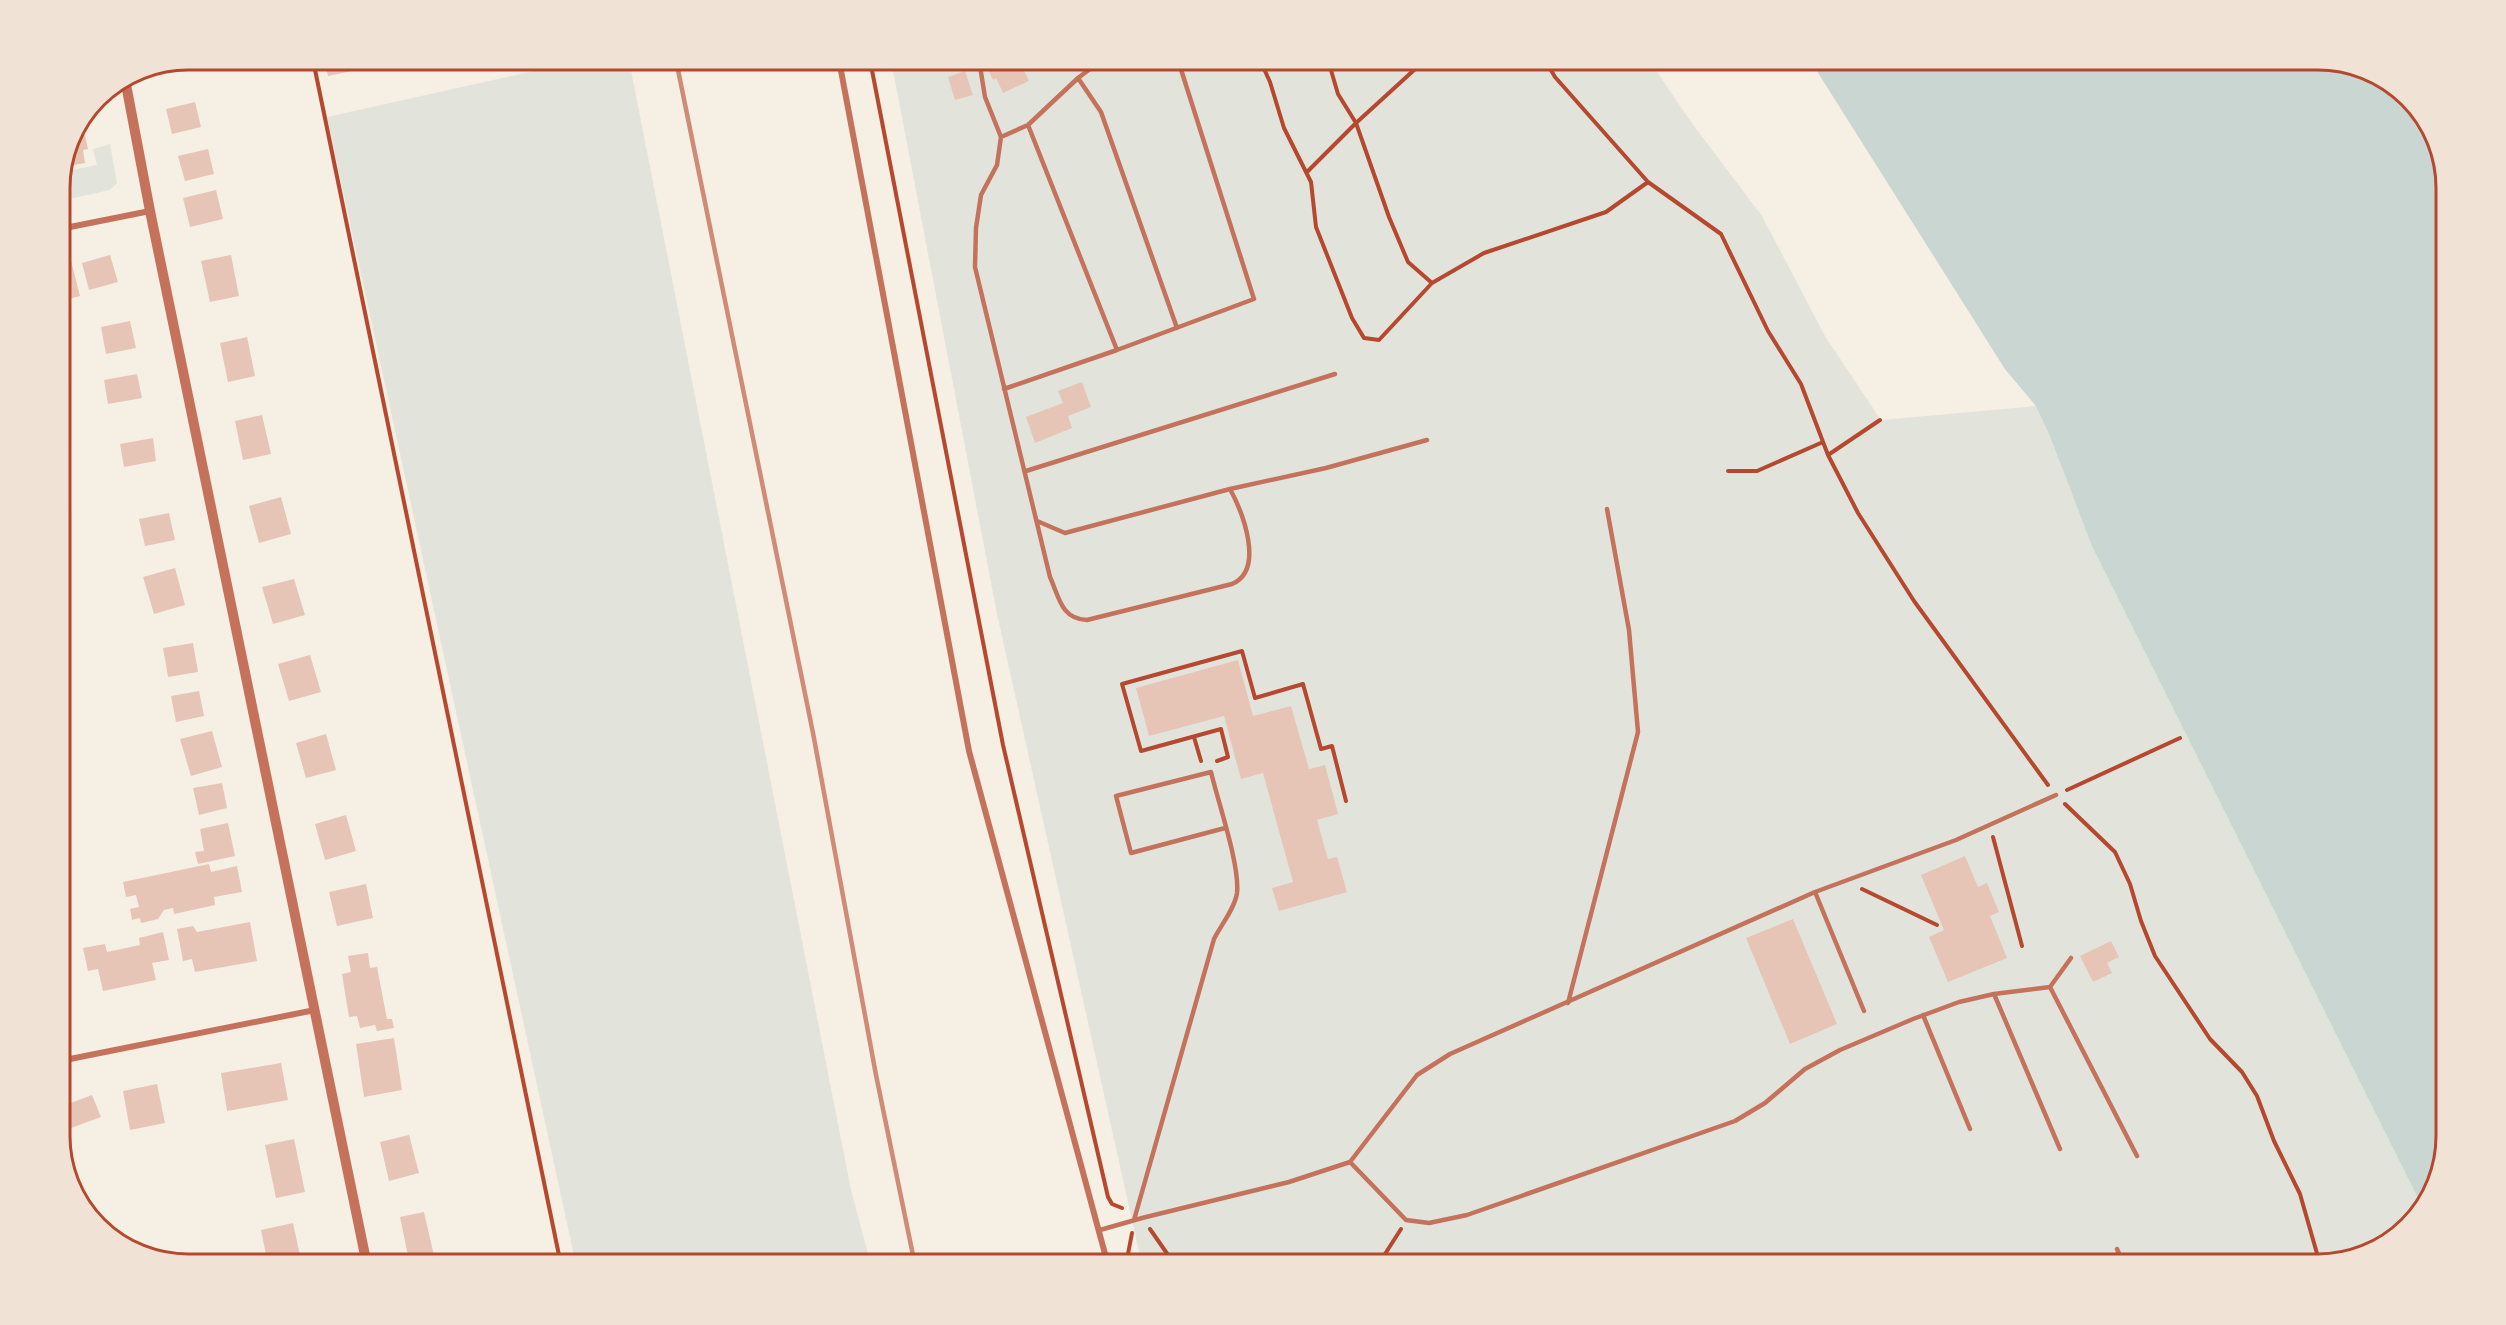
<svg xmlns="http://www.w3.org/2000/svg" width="2506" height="1325" viewBox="0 0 2506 1325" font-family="Quicksand,sans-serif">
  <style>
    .green { fill: #e2e4dc }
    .water { fill: #c9d6d2 }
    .building { fill: #e6c5b7 }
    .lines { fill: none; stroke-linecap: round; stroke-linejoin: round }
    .path { stroke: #b5482f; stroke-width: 4 }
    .service { stroke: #c5725c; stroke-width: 4.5 }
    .minor { stroke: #c5725c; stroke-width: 6 }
    .tertiary { stroke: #c5725c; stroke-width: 10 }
    .rail { stroke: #cf8b77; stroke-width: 4.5 }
    .rim { fill: none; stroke: #b5482f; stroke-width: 3 }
  </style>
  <rect width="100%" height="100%" fill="#f6efe4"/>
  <path class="green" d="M583,60h46l222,1130 20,75h-295l-249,-1148z
    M891,60h758l42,62 71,94 63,120 56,84 155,-14 -31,-37 -195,-309h507l57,13 50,45 22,63v955l-13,57 -45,50 -71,22h-1175l-145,-651z
    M110,144l7,39 -7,7 -50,11 2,-29 35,-7 -4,-16z"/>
  <path class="water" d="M1810,60h507l57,13 50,45 22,63v955l-13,57 -11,13 -330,-660 -42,-110 -14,-30 -31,-37z"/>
  <path class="building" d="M324,60h76v1l-72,15z
    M1013,60h6l10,21 -26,12 -7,-15 -3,2 -4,-9z
    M965,71l8,24 -18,5 -7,-23z
    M195,102l6,25 -29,7 -6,-25z
    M78,127h5l5,22 -5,1 2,13 -22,4 7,-28z
    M208,149l6,25 -29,7 -7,-25z
    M216,190l7,29 -33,8 -7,-29z
    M110,255l8,27 -29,8 -7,-27z
    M231,255l8,41 -29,6 -9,-41z
    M70,257l10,39 -20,5v-42z
    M130,321l6,27 -30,6 -5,-27z
    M247,337l8,39 -27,6 -8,-39z
    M137,374l5,24 -34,6 -4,-24z
    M1082,382l9,25 -23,9 4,12 -37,15 -9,-26 37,-14 -5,-12z
    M262,415l9,39 -28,6 -8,-39z
    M153,438l3,23 -32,6 -4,-23z
    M281,497l10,37 -32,9 -10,-37z
    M169,513l6,27 -30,6 -6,-27z
    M175,568l10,37 -31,9 -11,-37z
    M294,579l11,36 -32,9 -11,-37z
    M193,643l5,29 -30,5 -5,-29z
    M310,655l11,37 -32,9 -11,-37z
    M1238,660l15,56 38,-10 18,63 16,-4 13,49 -21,6 11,39 9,-2 10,35 -68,19 -7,-23 21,-6 -30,-109 -22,6 -17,-63 -75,20 -13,-48z
    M199,691l5,25 -28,6 -5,-26z
    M212,731l10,36 -31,9 -11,-37z
    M326,734l10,36 -30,8 -10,-35z
    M222,783l5,25 -28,7 -6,-27z
    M346,815l10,36 -31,9 -10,-36z
    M228,823l7,33 -37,8 -3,-12 9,-1 -4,-22z
    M1965,856l13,31 9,-4 12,29 -9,4 17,42 -59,24 -19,-45 15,-7 -23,-55z
    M209,864l2,8 26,-6 5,26 -28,5 1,8 -41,9 -1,-6 -9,2 -6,9 -17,4 -1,-5 -8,2 -2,-11 9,-2 -3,-12 -10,2 -3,-15z
    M366,884l7,34 -36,8 -8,-34z
    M1793,919l44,105 -47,20 -44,-106z
    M250,922l7,39 -62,11 -3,-13 -9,2 -6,-32 16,-3 4,6z
    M163,932l6,28 -17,3 4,17 -53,11 -5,-22 -10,2 -5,-23 22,-4 2,8 33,-7 -1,-7z
    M2111,941l8,16 -12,6 5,10 -19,9 -13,-26z
    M368,953l2,15 7,-1 10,52h5l2,9 -17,3 -2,-6 -15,3 -3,-12 -8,1 -7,-43 9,-2 -3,-16z
    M60,982l8,35 -8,2z
    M394,1038l8,52 -38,7 -8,-53z
    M281,1063l7,37 -61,11 -6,-38z
    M157,1084l8,39 -35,7 -7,-39z
    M92,1095l9,22 -30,11 -8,-22z
    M409,1135l10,38 -30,8 -9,-39z
    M294,1139l11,53 -29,6 -11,-53z
    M424,1212l11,48 -25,5 -10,-48z
    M293,1223l9,42h-34l-7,-35z"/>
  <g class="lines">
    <path class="path" d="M313,60l248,1205
      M870,60l133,685 105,452 4,7 10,4
      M1260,60l10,22 14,46 27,54 5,45 36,91 12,20 15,2 53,-57 52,-30 122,-41 42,-30
      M1328,60l10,34 18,29 33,94 19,45 24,21
      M1545,60l10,17 93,105 73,52 47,97 33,53 27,71 30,58 56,88 134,184
      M1307,172l49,-49 69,-63
      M1828,455l52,-35
      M1728,471h29l66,-29
      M1194,737l7,24
      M1217,761l11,-4 -7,-28 -80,22 -19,-67 120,-33 13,47 48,-14 18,65 11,-3 14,55
      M2067,790l113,-52
      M2065,804l50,48 15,32 11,37 14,35 55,83 32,33 15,24 17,45 26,53 20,70
      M1993,837l29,109
      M1862,889l75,36
      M1150,1229l25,36
      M1130,1265l-2,-11 4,-21
      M1378,1265l23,-36"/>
    <path class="service" d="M979,60l6,37 16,40 -4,28 -16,30 -5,33 -1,39 75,310c9,20 11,42 37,43l145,-36c33,-14 11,-71 -2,-95l-165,44 -28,-12
      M1078,78l24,-18
      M1028,125l89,225
      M1001,137l27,-12 50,-47 23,34 76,216
      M1004,389l113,-39 137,-51 -76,-239
      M1026,471l309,-97
      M1230,489l96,-21 101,-28
      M1815,892l49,119
      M2050,987l87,169
      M1994,994l66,155
      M1568,1003l70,-271 -9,-102 -22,-121
      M1923,1015l47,114
      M1350,1162l56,58 23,3 38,-8 268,-94 30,-18 40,-34 35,-19 73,-31 46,-17 35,-8 56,-7 21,-29
      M1134,1220l80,-281c7,-14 21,-31 23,-46 3,-28 -19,-91 -26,-121l-95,24 15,57 94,-25
      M1100,1230l42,-12 147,-36 61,-20 67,-87 33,-21 365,-162 141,-52 100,-45
      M2117,1249l7,16"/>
    <path class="minor" d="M839,60l130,691 139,514
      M60,229l90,-18
      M60,1061l255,-51"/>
    <path class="tertiary" d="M125,79l25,132 217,1054"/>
    <path class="rail" d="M676,60l137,673 63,342 39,190"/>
  </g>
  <path d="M0 0H2506V1325H0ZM188 70H2318A118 118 0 0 1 2436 188V1136A118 118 0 0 1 2318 1254H188A118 118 0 0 1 70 1136V188A118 118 0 0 1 188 70Z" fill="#f1e2d6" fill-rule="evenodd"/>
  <path class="rim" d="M188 70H2318A118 118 0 0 1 2436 188V1136A118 118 0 0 1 2318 1254H188A118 118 0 0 1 70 1136V188A118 118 0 0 1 188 70Z"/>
</svg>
